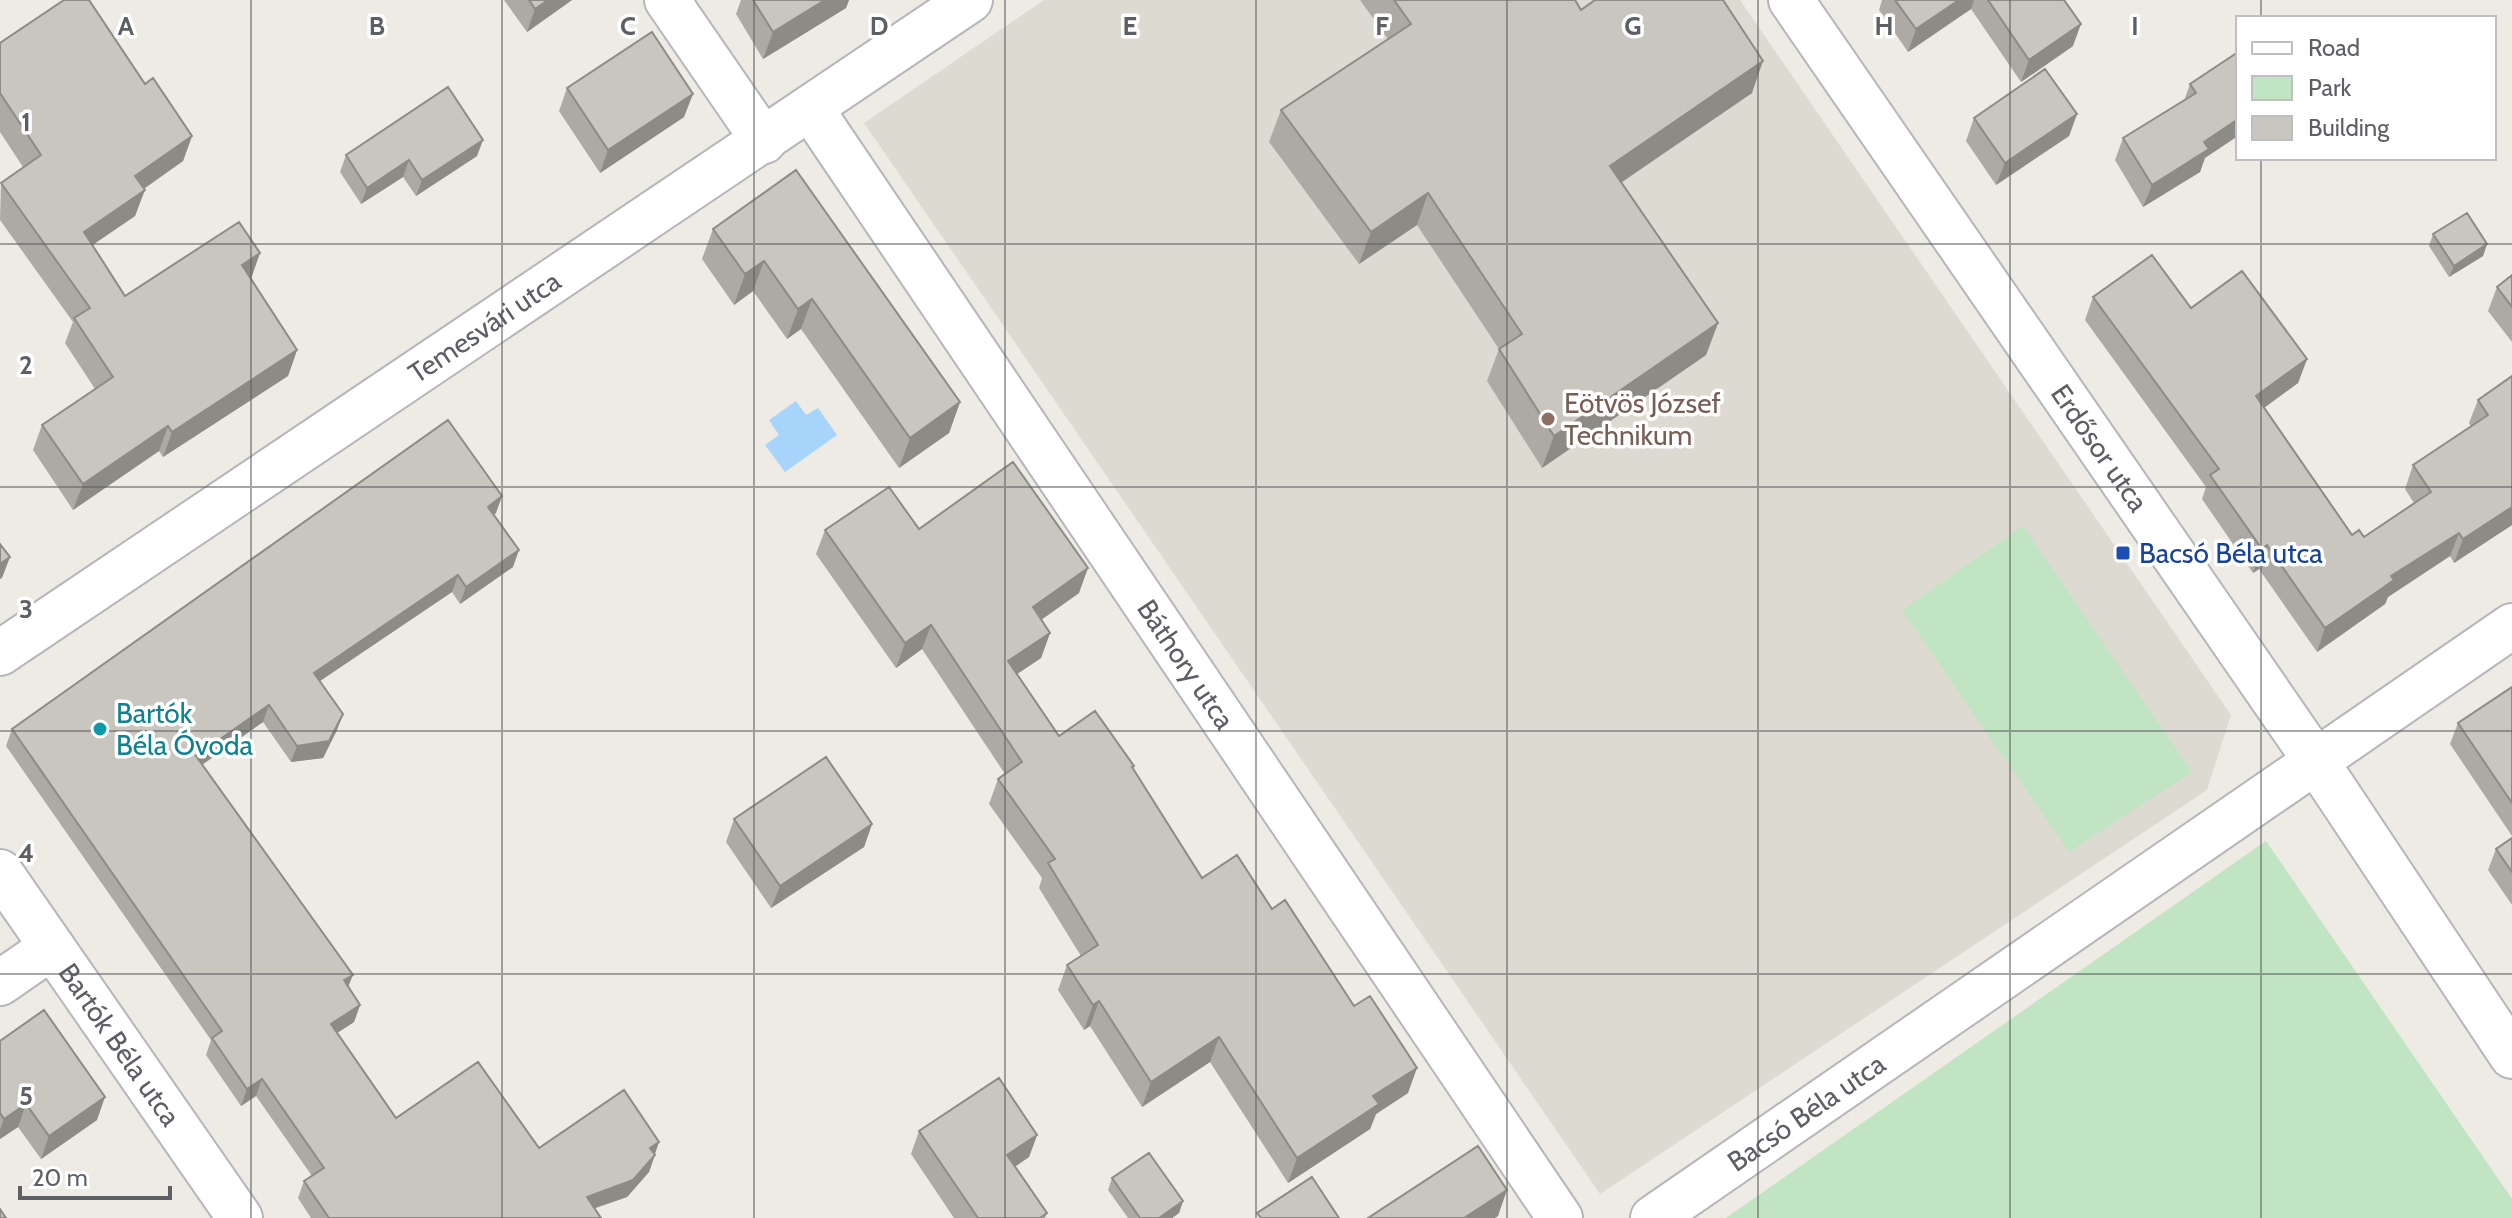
<svg xmlns="http://www.w3.org/2000/svg" width="2512" height="1218" viewBox="0 0 2512 1218" font-family="Cabin,sans-serif">
  <style>
    .education { fill: #dddad2 }
    .green { fill: #c1e4c2 }
    .water { fill: #a7d4fa }
    .lines { fill: none; stroke-linecap: round; stroke-linejoin: round }
    .minor-casing { stroke: #b4b6ba; stroke-width: 48 }
    .tertiary-casing { stroke: #b4b6ba; stroke-width: 48 }
    .minor { stroke: #fff; stroke-width: 44 }
    .tertiary { stroke: #fff; stroke-width: 44 }
    .wall { fill: #adaaa5 }
    .shaded-wall { fill: #8d8b86 }
    .building { fill: #c9c6c0; stroke: #8d8b86; stroke-width: 2 }
    .grid { fill: none; stroke: #5c5f63; stroke-width: 2; stroke-opacity: 0.55 }
    .education-dot { fill: #8d6e63; stroke: #fff; stroke-width: 3 }
    .transit-dot { fill: #1a4fb4; stroke: #fff; stroke-width: 3 }
    .culture-dot { fill: #0f9aa8; stroke: #fff; stroke-width: 3 }
    .labels { text-anchor: middle; dominant-baseline: central; stroke-width: 7; stroke-linejoin: round; paint-order: stroke }
    .street-label { font-size: 28px; fill: #5c5f63; stroke: #fff }
    .education-label { font-size: 28px; fill: #785e54; stroke: #fff; text-anchor: start }
    .transit-label { font-size: 28px; fill: #164399; stroke: #fff; text-anchor: start }
    .culture-label { font-size: 28px; fill: #0d838f; stroke: #fff; text-anchor: start }
    .grid-label { font-size: 26px; text-anchor: middle; font-weight: bold; fill: #5c5f63; stroke: #fff; stroke-width: 7; stroke-linejoin: round; paint-order: stroke }
  </style>
  <rect width="100%" height="100%" fill="#edebe3"/>
  <path class="education" d="M1044,0h696l491,715 -24,75 -607,404 -736,-1071z"/>
  <path class="green" d="M2023,526l169,246 -123,80 -167,-242z
    M2266,841l246,358v19h-786z"/>
  <path class="water" d="M796,401l10,14 12,-7 19,27 -52,37 -20,-27 14,-10 -10,-15z"/>
  <g class="lines">
    <g class="minor-casing">
      <g id="minor">
        <path d="M667,0l97,141"/>
        <path id="s1" d="M811,109l749,1109"/>
        <path id="s2" d="M0,653l970,-653"/>
        <path id="s3" d="M0,872l240,346"/>
        <path d="M0,983l52,-36"/>
        <path id="s4" d="M1653,1218l859,-592"/>
      </g>
    </g>
    <g class="tertiary-casing">
      <g id="tertiary">
        <path id="s5" d="M1791,0l524,760 197,296"/>
      </g>
    </g>
    <use href="#minor" class="minor"/>
    <use href="#tertiary" class="tertiary"/>
  </g>
  <path class="wall" d="M504,0h68l-45,32z
    M741,0h108l-3,8 -83,51 -27,-45z
    M1360,0h215l6,10 171,83 -131,90 97,140 -12,32 -164,113 -55,-87 12,-32 -82,-124 -58,39 -90,-122 12,-32 107,-71z
    M1882,0h182l9,46 -52,36 -50,-73 -63,43 -29,-42z
    M0,43l145,41 47,52 -9,25 -39,28 -9,27 -43,29 33,51 135,-43 -10,26 47,71 -9,26 -125,81 -4,-6 -86,59 -40,-60 9,-25 53,-36 -30,-46 8,-21 -73,-102 1,-37 22,-16 -23,-35z
    M2238,52l-38,120 -57,35 -28,-47 8,-22 61,-37 6,-17z
    M567,88l117,29 -84,56 -41,-62z
    M2077,114l-8,22 -73,49 -30,-44 8,-23z
    M346,155l131,1 -61,40 -13,-19 -42,27 -21,-32z
    M796,170l164,232 -11,31 -50,35 -98,-139 -14,10 -34,-48 -19,14 -32,-46 11,-30z
    M2433,234l54,10 -4,12 -34,21 -20,-31z
    M2512,275v67l-24,-31 9,-24z
    M2093,297l98,11 116,51 -9,24 -34,25 88,127 12,2 50,-34 -9,-14 8,-24 58,-39 -2,-3 9,-23 34,-24v149l-58,38 -4,-7 -62,41 -3,7 -68,48 -58,-83 -6,4 -51,-74 4,-12 -121,-167z
    M496,513l-2,2 19,52 -53,37 -8,-12 -132,89 17,49 -14,28 -32,4 -28,-40 -61,43 158,240 -6,17 -17,11 59,85 143,30 116,7 -6,17 -22,25 -32,11 6,10h-290l-13,-20 6,-17 8,-5 -56,-80 -15,10 -35,-51 5,-15 -205,-294 6,-17z
    M919,529l160,64 -38,27 9,13 -9,25 -24,16 42,62 75,30 -1,2 69,110 70,31 136,184 -32,21 -6,15 -82,54 -78,-121 -68,45 -52,-81 -6,4 -26,-40 9,-25 14,-9 -42,-68 3,-10 -53,-74 9,-25 7,-5 -83,-125 -26,19 -80,-114 9,-24z
    M2512,687v149l-62,-92 8,-21z
    M734,819l138,5 -8,23 -93,61 -45,-66z
    M2512,838v67l-24,-35 8,-21z
    M0,1041l97,79 -56,39 -23,-32 -18,12z
    M919,1131l118,4 -8,22 -14,10 32,46 -2,5h-91l-43,-64z
    M1112,1178l71,23 -4,12 -7,5h-44l-20,-28z"/>
  <path class="shaded-wall" d="M548,0h24l-45,32 8,-23z
    M825,0h24l-3,8 -83,51 10,-27z
    M1959,0h15l-3,9 -63,43 8,-23z
    M2081,24l-8,22 -52,36 8,-22z
    M1763,61l-11,32 -154,105 12,-32z
    M693,94l-9,23 -84,56 8,-23z
    M2077,114l-8,22 -73,49 9,-22z
    M2238,119v17l-33,22 -5,14 -57,35 9,-22 52,-43z
    M192,136l-9,25 -57,40 9,-25z
    M483,140l-6,16 -61,40 6,-16z
    M409,160l-6,17 -42,27 6,-16z
    M145,190l-10,26 -60,41 9,-25z
    M1428,193l-11,32 -58,39 12,-32z
    M2487,244l-4,12 -34,21 5,-11z
    M260,253l-9,26 -19,12 10,-26z
    M764,261l-11,30 -19,14 11,-31z
    M812,299l-11,30 -14,10 11,-30z
    M1718,323l-12,32 -164,113 12,-32z
    M297,350l-9,26 -125,81 9,-25z
    M2307,359l-9,24 -51,37 9,-24z
    M960,402l-11,31 -50,35 11,-30z
    M168,426l-9,25 -86,59 10,-26z
    M502,496l-6,17 -14,11 6,-17z
    M2512,507v18l-58,38 9,-24z
    M2459,533l-9,23 -62,41 -3,7 -68,48 8,-24 66,-52z
    M2267,545l-8,24 -6,4 9,-24z
    M519,550l-6,17 -53,37 6,-17z
    M10,557l-8,21 -2,1v-15z
    M1088,568l-9,25 -55,39 9,-25z
    M458,575l-6,17 -144,97 6,-16z
    M931,625l-9,24 -26,19 9,-25z
    M1050,633l-9,25 -42,28 9,-25z
    M269,705l-6,17 -73,51 6,-17z
    M343,714l-6,16 -14,28 -32,4 6,-16z
    M872,824l-8,23 -93,61 9,-22z
    M353,975l-7,17 -2,-12z
    M1099,1001l-9,25 -6,4 9,-25z
    M360,1005l-6,17 -29,19 6,-17z
    M1219,1037l-9,25 -68,45 9,-25z
    M1417,1068l-9,25 -32,21 -6,15 -82,54 9,-25 76,-62z
    M262,1079l-6,17 -15,10 6,-17z
    M105,1097l-8,23 -56,39 8,-23z
    M26,1104l-8,23 -18,12v-9l4,-11z
    M1037,1135l-8,22 -30,20 8,-22z
    M659,1142l-10,30 -22,25 -46,16 6,-16z
    M1507,1190l-9,26 -3,2h-31z
    M1183,1201l-4,12 -7,5h-13z"/>
  <path class="building" d="M64,0h25l56,84 8,-6 39,58 -57,40 10,14 -61,42 41,64 114,-74 21,31 -18,12 55,85 -125,82 -4,-6 -85,58 -41,-59 71,-48 -39,-59 16,-10 -89,-125 40,-28 -41,-62v-50z
    M529,0h19l-13,9z
    M753,0h72l-52,32z
    M1394,0h181l6,10 14,-10h128l40,61 -153,105 108,157 -164,113 -55,-87 23,-15 -94,-141 -57,39 -90,-122 130,-86z
    M1895,0h64l-43,29z
    M1988,0h76l17,24 -52,36z
    M652,32l41,62 -85,56 -41,-62z
    M2238,52v67l-34,23 5,7 -57,36 -29,-47 73,-45 -6,-9z
    M2045,69l32,45 -72,49 -31,-45z
    M448,87l35,53 -61,40 -13,-20 -42,28 -21,-33z
    M796,170l164,232 -50,36 -98,-139 -14,10 -34,-48 -19,13 -32,-45z
    M2467,213l20,31 -33,22 -21,-32z
    M2152,255l39,53 51,-37 65,88 -51,37 96,139 7,-5 5,7 67,-45 -18,-27 75,-50 -10,-15 34,-24v131l-49,32 -4,-6 -68,43 3,4 -69,48 -58,-83 -5,4 -52,-74 9,-6 -126,-172z
    M2512,275v32l-15,-20z
    M448,420l54,76 -14,11 31,43 -53,37 -8,-12 -144,98 29,41 -14,27 -32,5 -28,-41 -73,51 157,219 -9,5 16,25 -29,19 65,94 82,-56 61,86 85,-58 35,52 -9,6 5,7 -22,25 -46,17 14,21h-272l-25,-37 20,-13 -62,-89 -15,10 -35,-51 10,-7 -210,-302z
    M1013,462l75,106 -55,39 17,26 -42,28 51,75 36,-25 39,55 -2,1 70,111 35,-23 35,54 13,-9 69,106 16,-10 47,72 -44,28 6,8 -82,54 -78,-121 -68,45 -52,-81 -6,4 -26,-40 31,-20 -50,-82 7,-4 -57,-80 24,-17 -91,-137 -26,18 -80,-113 64,-43 30,42z
    M0,544l10,13 -10,7z
    M2512,687v116l-54,-80z
    M826,757l46,67 -92,62 -46,-67z
    M2512,838v34l-16,-23z
    M44,1010l61,87 -56,39 -23,-32 -22,15 -4,-6v-72z
    M999,1078l38,57 -30,20 40,58 -7,5h-62l-59,-87z
    M1478,1146l29,44 -43,28h-96z
    M1149,1153l34,48 -24,17h-19l-28,-40z
    M1312,1177l27,41h-78l-4,-5z
    M0,1209l6,9h-6z"/>
  <path class="grid" d="M251,0v1218M502,0v1218M754,0v1218M1005,0v1218M1256,0v1218M1507,0v1218M1758,0v1218M2010,0v1218M2261,0v18M2261,158v1060M0,244h2512M0,487h2512M0,731h2512M0,974h2512"/>
  <circle class="education-dot" cx="1548" cy="419" r="8"/>
  <rect class="transit-dot" x="2115" y="545" width="16" height="16" rx="4"/>
  <circle class="culture-dot" cx="100" cy="729" r="8"/>
  <g class="labels">
    <g class="street-label">
      <text stroke="none"><textPath href="#s2" startOffset="584">Temesvári utca</textPath></text>
      <text stroke="none"><textPath href="#s5" startOffset="544">Erdősor utca</textPath></text>
      <text stroke="none"><textPath href="#s1" startOffset="670">Báthory utca</textPath></text>
      <text stroke="none"><textPath href="#s3" startOffset="210">Bartók Béla utca</textPath></text>
      <text stroke="none"><textPath href="#s4" startOffset="186">Bacsó Béla utca</textPath></text>
    </g>
    <g class="education-label">
      <text x="1564" y="403">Eötvös József<tspan x="1564" dy="32">Technikum</tspan></text>
    </g>
    <g class="transit-label">
      <text x="2139" y="553">Bacsó Béla utca</text>
    </g>
    <g class="culture-label">
      <text x="116" y="713">Bartók<tspan x="116" dy="32">Béla Óvoda</tspan></text>
    </g>
  </g>
  <g class="grid-label">
    <text x="126" y="35">A</text>
    <text x="377" y="35">B</text>
    <text x="628" y="35">C</text>
    <text x="879" y="35">D</text>
    <text x="1130" y="35">E</text>
    <text x="1382" y="35">F</text>
    <text x="1633" y="35">G</text>
    <text x="1884" y="35">H</text>
    <text x="2135" y="35">I</text>
    <text x="26" y="131">1</text>
    <text x="26" y="374">2</text>
    <text x="26" y="618">3</text>
    <text x="26" y="862">4</text>
    <text x="26" y="1105">5</text>
  </g>
  <rect x="2236" y="16" width="260" height="144" fill="#ffffff" stroke="#bebfc1" stroke-width="2"/>
  <rect x="2252" y="42" width="40" height="12" fill="#ffffff" stroke="#bebfc1" stroke-width="2"/>
  <text x="2308" y="56" font-size="24" fill="#5c5f63">Road</text>
  <rect x="2252" y="76" width="40" height="24" fill="#c1e4c2" stroke="#bebfc1" stroke-width="2"/>
  <text x="2308" y="96" font-size="24" fill="#5c5f63">Park</text>
  <rect x="2252" y="116" width="40" height="24" fill="#c9c6c0" stroke="#bebfc1" stroke-width="2"/>
  <text x="2308" y="136" font-size="24" fill="#5c5f63">Building</text>
  <path d="M20 1186v12h150v-12" fill="none" stroke="#5c5f63" stroke-width="4"/>
  <text x="32" y="1186" font-size="24" fill="#5c5f63" stroke="#ffffff" stroke-width="6" paint-order="stroke">20 m</text>
</svg>
